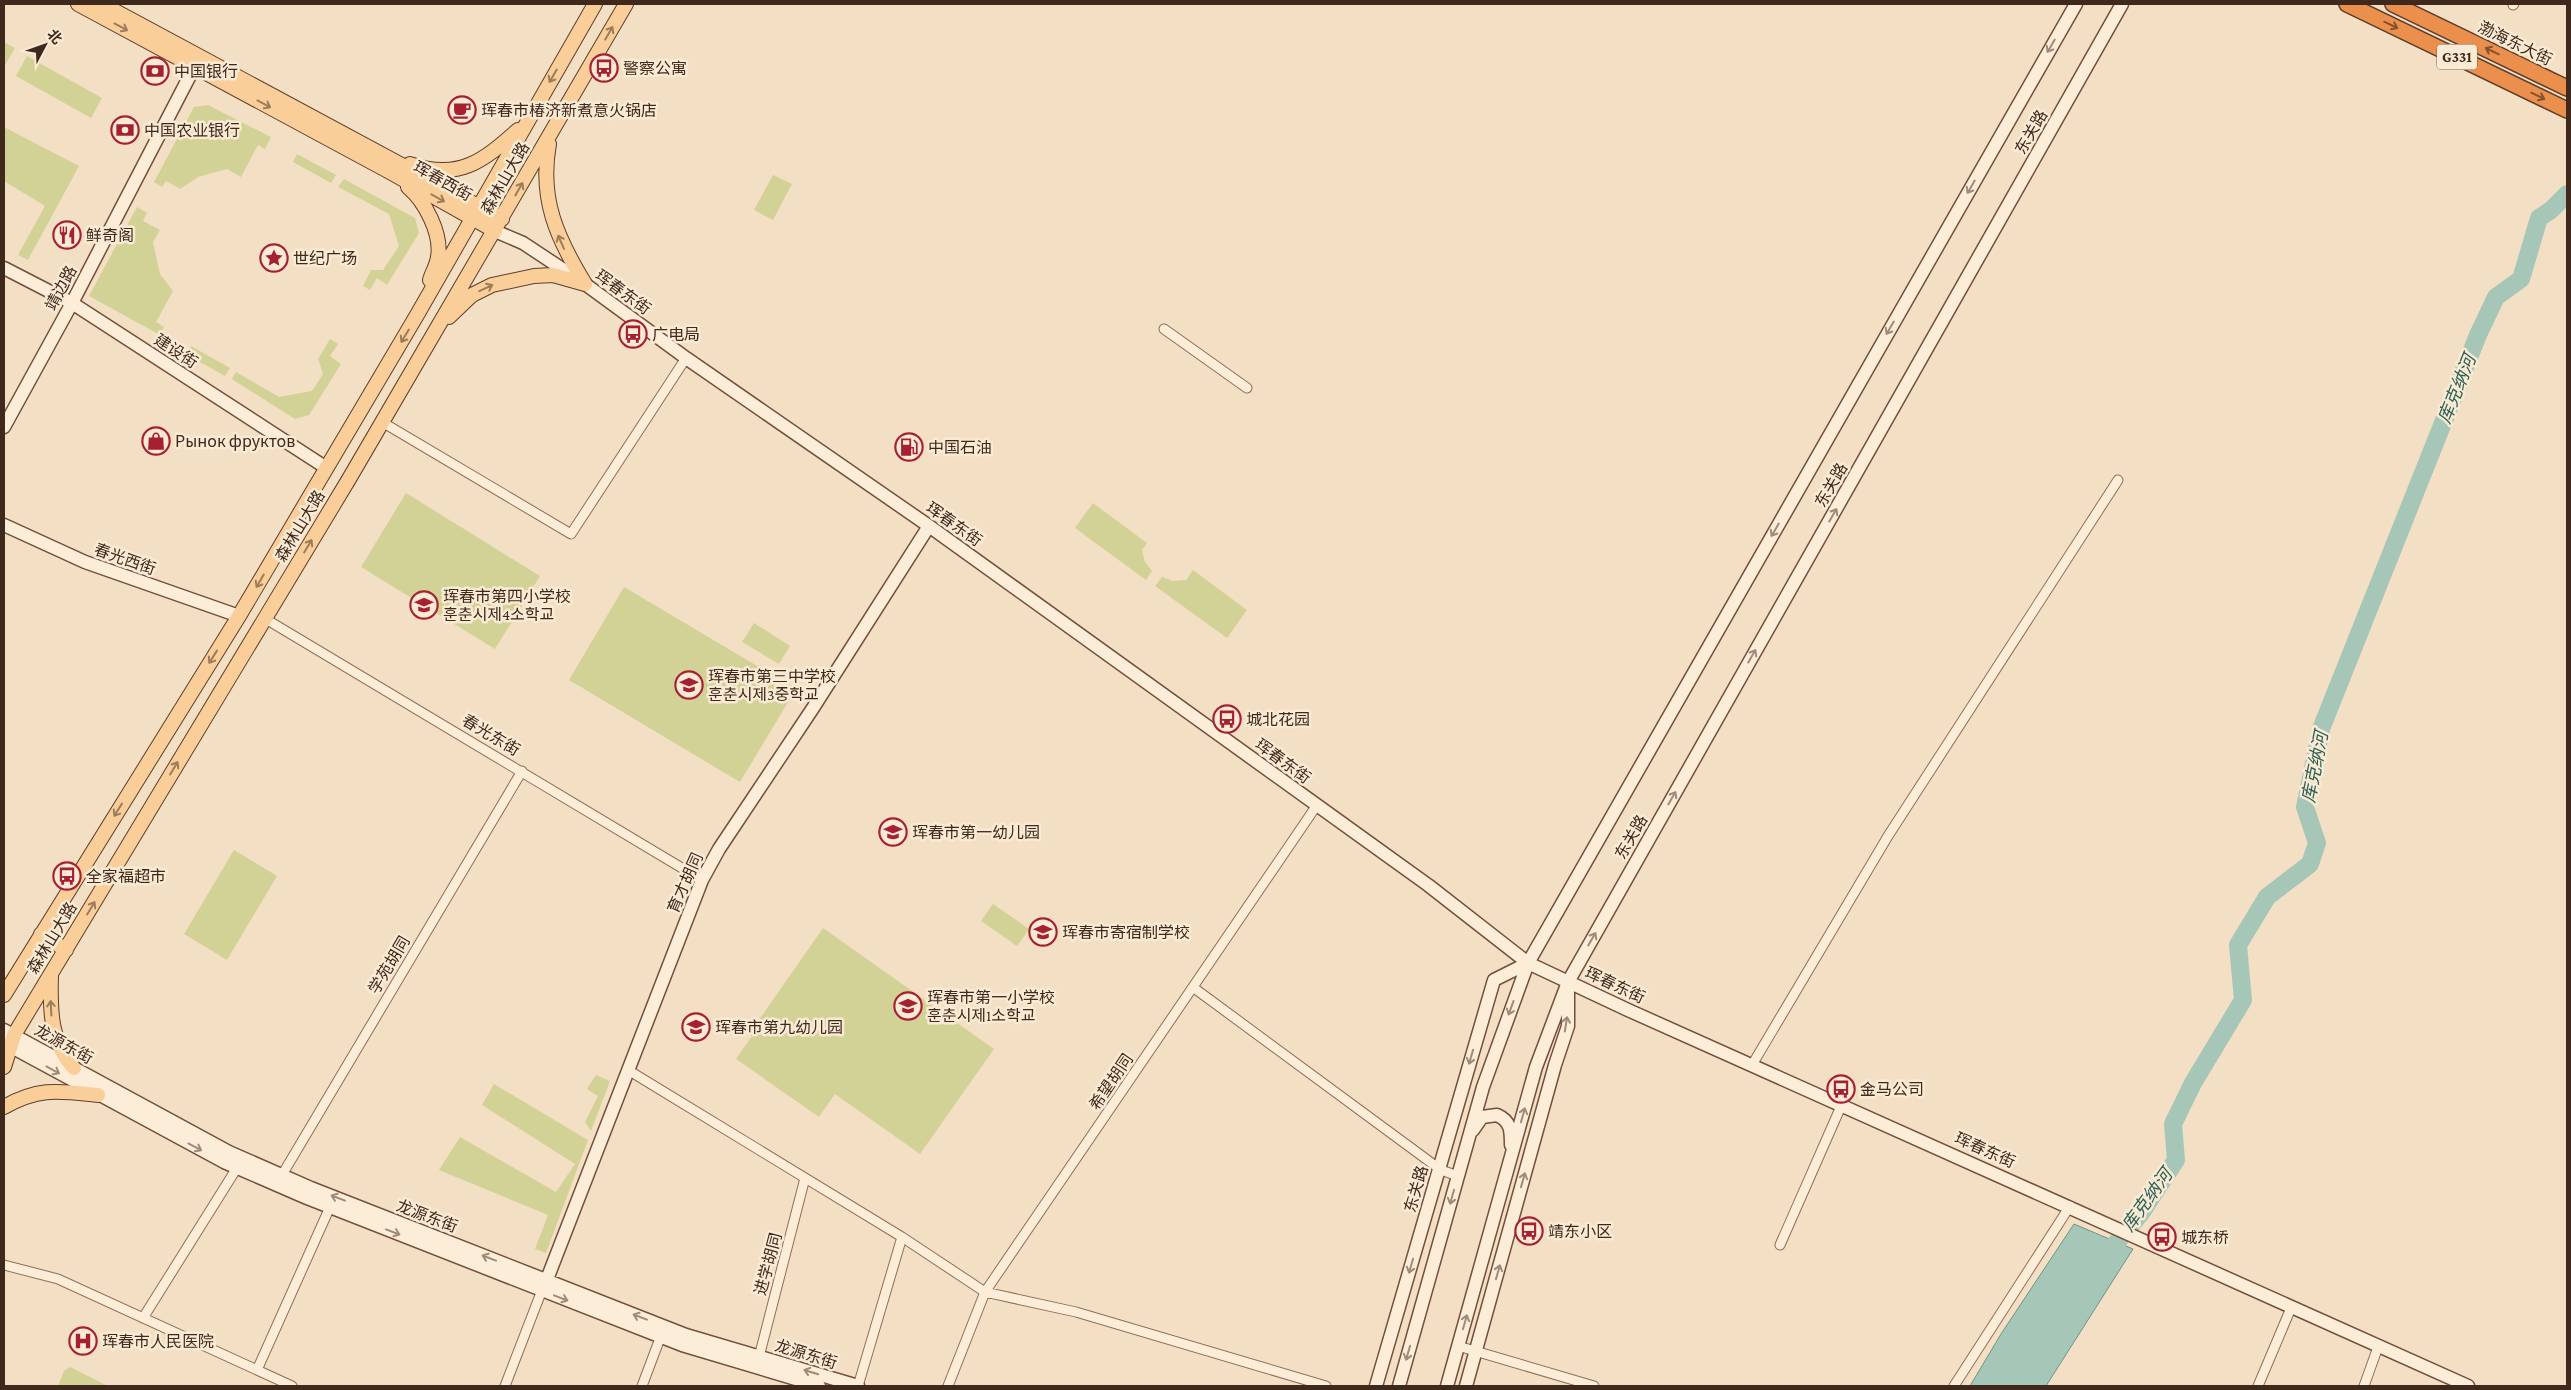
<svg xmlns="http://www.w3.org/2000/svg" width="2571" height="1390" viewBox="0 0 2571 1390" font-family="'Crimson Pro','Noto Sans SC','Noto Sans KR',serif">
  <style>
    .green { fill: #d3d296 }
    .water { fill: #a6c6b8; stroke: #6b9585 }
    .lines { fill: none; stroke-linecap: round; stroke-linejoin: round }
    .river { stroke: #a6c6b8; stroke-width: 18 }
    .street-casing { stroke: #906e58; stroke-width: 11 }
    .secondary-casing { stroke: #724f3b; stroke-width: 15 }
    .primary-casing { stroke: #5e3d2c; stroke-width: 16 }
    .highway-casing { stroke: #5e3d2c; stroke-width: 18 }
    .street { stroke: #fcedd8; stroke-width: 9 }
    .secondary { stroke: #fcedd8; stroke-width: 12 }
    .primary { stroke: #face98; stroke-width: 14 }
    .highway { stroke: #eb904c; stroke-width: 15 }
    .oneway { stroke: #845230 }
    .oneway2 { stroke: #9c7c5a }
    .oneway3 { stroke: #9e8b7a }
    .labels { text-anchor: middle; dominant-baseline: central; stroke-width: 5; stroke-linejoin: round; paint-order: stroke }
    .shield { fill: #f9ead4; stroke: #776354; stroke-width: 1 }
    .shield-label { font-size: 15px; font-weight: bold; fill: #3f291d }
    .street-label { font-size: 16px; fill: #3f291d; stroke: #f9ead4 }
    .poi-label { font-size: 16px; fill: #3f291d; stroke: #f9ead4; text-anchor: start }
    .water-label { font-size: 18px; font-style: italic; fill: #2b6056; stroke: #f9ead4 }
  </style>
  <rect width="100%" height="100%" fill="#f3dfc4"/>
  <path class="green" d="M4,42l11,6 -11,19z
    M27,56l75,42 -11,20 -75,-42z
    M208,105l63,32 -6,12 -7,-4 -17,32 -14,-8 -29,8 -18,12 -14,-8 -4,6 -8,-5 40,-75z
    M4,127l75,39 -51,94 -10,-5 27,-49 -41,-25z
    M297,154l39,21 -5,8 -38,-21z
    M773,175l19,9 -19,36 -19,-10z
    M344,179l71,39 4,15 -32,52 -10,-7 -7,12 -7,-4 8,-16h12l16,-24 -10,-32 -51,-27z
    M137,207l10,6 -4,8 17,9 -7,12 7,32 13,17 -17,31 8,5 -4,8 -71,-39z
    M330,339l8,5 -8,12 11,8 -32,51 -14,4 -63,-40 4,-7 43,25 33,-6 11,-17 -5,-15z
    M191,346l39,22 -5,8 -38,-21z
    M406,493l134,83 -45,73 -134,-82z
    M1093,503l54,40 -5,7 3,12 7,9 -6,9 -71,-52z
    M1193,570l54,40 -20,28 -72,-52 7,-9 11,4 13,-1z
    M624,587l172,102 -56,93 -171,-102z
    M754,623l36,23 -11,18 -37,-22z
    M234,850l43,26 -50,84 -43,-26z
    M993,904l36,25 -12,17 -36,-25z
    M823,928l171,121 -74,105 -85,-60 -16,23 -83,-58 16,-23 -3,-2z
    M596,1075l14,6 -19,50 -6,-9 13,-26 -11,-7z
    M494,1084l94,56 -42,113 -11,-4 13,-34 -109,-45 21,-33 96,55 19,-28 -93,-59z
    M70,1367l38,19h1h-51l6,-15z"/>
  <path class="water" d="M2074,1224l59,25 -87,137h-76l31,-52z"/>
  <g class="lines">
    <path class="river" d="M2102,1260l39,-47 35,-53 -3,-36 20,-41 50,-83 -5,-55 29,-48 43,-33 7,-21 -12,-36 16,-78 157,-394 18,-38 25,-18 18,-61 12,-8 16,-16"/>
    <g class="street-casing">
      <path id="street" d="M2513,5l1,-1
        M1164,329l83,59
        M382,422l189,112 115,-176
        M264,618l438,262
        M1194,988l247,182 17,6
        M1752,1065l136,-229 230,-356
        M628,1070l274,167 83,55 91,20 250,74
        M282,1175l240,-404
        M1780,1245l62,-141
        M4,1265l54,14 234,107
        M143,1318l97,-155
        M1458,1346l136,40
        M759,1357l46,-179
        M257,1370l73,-163
        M505,1386l37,-96
        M642,1386l20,-53
        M858,1386l44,-149
        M948,1386l37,-94 332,-487
        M1954,1386l116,-180
        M2258,1386l33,-78
        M2364,1386l14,-39"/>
    </g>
    <g class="secondary-casing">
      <path id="secondary" d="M495,231l28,12 62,41 101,74 243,168 499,359 100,78 100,47 840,376
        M4,268l68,35 253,164
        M4,427l68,-124 127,-245
        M4,525l81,37 154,54
        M4,1030l225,122 82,36 375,147 172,51
        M4,1043l220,119 83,36 375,147 137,41
        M1473,1130l9,-13 15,-2c14,6 14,16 14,30
        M544,1287l158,-407 17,-31 94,-141 116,-182
        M1376,1386l118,-406 34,-17
        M1399,1386l84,-299 45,-124 548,-959
        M1447,1386l89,-319 32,-85 554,-978
        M1466,1386l89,-321 13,-39v-34"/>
    </g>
    <g class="primary-casing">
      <path id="primary" d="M78,4l312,168 105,59
        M102,4l400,215
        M549,144c-10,55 8,94 36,140
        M410,164c49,17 73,-3 108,-34
        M408,187c17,14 34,47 30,70 -1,8 -6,16 -8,23
        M449,317l23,-22 20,-10 42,-9 19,-1 32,9
        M41,934l25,16
        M51,975c-1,34 -1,68 23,93
        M4,995l235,-379 178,-301 178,-311
        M4,1067l10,-32 335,-556 277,-475
        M4,1107c35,-20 55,-16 94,-12"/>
    </g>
    <g class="highway-casing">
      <path id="highway" d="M2347,4l220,106
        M2393,4l174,84"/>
    </g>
    <use href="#street" class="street"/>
    <use href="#secondary" class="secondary"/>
    <use href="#primary" class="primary"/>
    <use href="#highway" class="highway"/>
  </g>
  <defs><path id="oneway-shaft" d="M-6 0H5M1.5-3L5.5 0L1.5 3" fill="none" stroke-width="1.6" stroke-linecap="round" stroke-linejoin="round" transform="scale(1.25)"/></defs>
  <g class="oneway">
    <use href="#oneway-shaft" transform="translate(2391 25) rotate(26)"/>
    <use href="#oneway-shaft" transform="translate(2492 51) rotate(-154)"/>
    <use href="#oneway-shaft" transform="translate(2538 96) rotate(26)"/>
  </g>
  <g class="oneway2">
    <use href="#oneway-shaft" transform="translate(121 27) rotate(28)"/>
    <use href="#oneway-shaft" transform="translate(609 33) rotate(-60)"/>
    <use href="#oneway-shaft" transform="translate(553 76) rotate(120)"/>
    <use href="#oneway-shaft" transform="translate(264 104) rotate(28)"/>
    <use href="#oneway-shaft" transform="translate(519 189) rotate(-60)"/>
    <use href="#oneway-shaft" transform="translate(438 198) rotate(29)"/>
    <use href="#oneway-shaft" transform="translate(561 242) rotate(-114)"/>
    <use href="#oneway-shaft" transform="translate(486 288) rotate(-25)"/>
    <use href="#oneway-shaft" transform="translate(405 336) rotate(121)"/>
    <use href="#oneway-shaft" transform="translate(308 546) rotate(-59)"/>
    <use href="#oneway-shaft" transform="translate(260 581) rotate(120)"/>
    <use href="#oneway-shaft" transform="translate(213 657) rotate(122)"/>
    <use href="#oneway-shaft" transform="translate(174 768) rotate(-59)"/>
    <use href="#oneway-shaft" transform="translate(118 810) rotate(122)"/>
    <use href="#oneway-shaft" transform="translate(91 908) rotate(-59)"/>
    <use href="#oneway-shaft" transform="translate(51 1008) rotate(-93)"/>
  </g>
  <g class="oneway3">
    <use href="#oneway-shaft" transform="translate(2051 46) rotate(120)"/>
    <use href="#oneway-shaft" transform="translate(1971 187) rotate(120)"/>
    <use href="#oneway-shaft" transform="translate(1890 328) rotate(120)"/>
    <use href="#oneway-shaft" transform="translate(1833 515) rotate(-60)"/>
    <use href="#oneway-shaft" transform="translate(1775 530) rotate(120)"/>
    <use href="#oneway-shaft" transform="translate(1752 656) rotate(-60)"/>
    <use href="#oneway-shaft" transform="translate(1672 798) rotate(-60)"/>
    <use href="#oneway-shaft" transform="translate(1592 939) rotate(-60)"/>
    <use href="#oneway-shaft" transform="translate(1511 1008) rotate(110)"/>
    <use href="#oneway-shaft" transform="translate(1566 1024) rotate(-81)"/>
    <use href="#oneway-shaft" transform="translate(1471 1057) rotate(106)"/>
    <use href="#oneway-shaft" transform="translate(53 1070) rotate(29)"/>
    <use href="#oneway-shaft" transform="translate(1523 1115) rotate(-74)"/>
    <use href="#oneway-shaft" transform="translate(195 1147) rotate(28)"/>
    <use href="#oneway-shaft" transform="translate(1523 1180) rotate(-74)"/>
    <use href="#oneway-shaft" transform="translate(1452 1197) rotate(106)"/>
    <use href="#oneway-shaft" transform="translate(338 1198) rotate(-159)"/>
    <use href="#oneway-shaft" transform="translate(393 1232) rotate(21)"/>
    <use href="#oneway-shaft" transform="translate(489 1258) rotate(-159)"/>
    <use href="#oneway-shaft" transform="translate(1411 1266) rotate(106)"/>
    <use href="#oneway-shaft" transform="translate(1498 1272) rotate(-74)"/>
    <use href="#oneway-shaft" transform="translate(561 1298) rotate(21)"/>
    <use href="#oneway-shaft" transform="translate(640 1317) rotate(-159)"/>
    <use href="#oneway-shaft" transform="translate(1465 1322) rotate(-74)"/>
    <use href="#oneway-shaft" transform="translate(1408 1353) rotate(106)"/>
    <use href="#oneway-shaft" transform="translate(811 1372) rotate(-163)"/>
  </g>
  <defs>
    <g id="bus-ring" transform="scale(1.4375)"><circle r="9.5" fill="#f9ead4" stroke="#a62033" stroke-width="1.5"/><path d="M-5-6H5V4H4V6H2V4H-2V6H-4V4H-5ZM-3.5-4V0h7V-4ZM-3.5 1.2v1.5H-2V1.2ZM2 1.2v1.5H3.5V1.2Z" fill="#a62033"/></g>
    <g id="bank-ring" transform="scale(1.4375)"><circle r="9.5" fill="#f9ead4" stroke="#a62033" stroke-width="1.5"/><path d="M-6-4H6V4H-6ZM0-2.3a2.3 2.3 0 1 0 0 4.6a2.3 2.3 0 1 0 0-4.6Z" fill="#a62033"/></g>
    <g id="cafe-ring" transform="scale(1.4375)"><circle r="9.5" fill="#f9ead4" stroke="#a62033" stroke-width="1.5"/><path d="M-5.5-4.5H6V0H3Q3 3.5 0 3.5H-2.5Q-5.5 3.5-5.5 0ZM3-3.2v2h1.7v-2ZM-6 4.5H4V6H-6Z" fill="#a62033"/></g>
    <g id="restaurant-ring" transform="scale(1.4375)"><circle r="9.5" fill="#f9ead4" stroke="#a62033" stroke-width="1.5"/><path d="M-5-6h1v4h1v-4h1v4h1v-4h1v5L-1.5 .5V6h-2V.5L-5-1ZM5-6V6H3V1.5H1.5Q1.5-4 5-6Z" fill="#a62033"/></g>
    <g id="sight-ring" transform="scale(1.4375)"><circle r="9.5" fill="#f9ead4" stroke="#a62033" stroke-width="1.5"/><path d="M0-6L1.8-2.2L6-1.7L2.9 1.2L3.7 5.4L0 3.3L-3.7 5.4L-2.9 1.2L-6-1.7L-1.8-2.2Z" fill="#a62033"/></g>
    <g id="shop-ring" transform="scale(1.4375)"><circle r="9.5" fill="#f9ead4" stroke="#a62033" stroke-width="1.5"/><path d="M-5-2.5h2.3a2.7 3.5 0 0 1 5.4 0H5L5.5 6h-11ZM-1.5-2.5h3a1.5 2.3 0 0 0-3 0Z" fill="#a62033"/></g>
    <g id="fuel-ring" transform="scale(1.4375)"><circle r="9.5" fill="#f9ead4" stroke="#a62033" stroke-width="1.5"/><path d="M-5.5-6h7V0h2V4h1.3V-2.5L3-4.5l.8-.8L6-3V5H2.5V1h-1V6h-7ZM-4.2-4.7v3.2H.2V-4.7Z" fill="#a62033"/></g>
    <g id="school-ring" transform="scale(1.4375)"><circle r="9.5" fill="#f9ead4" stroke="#a62033" stroke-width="1.5"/><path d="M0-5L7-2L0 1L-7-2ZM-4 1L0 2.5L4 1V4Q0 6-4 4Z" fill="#a62033"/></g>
    <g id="hospital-ring" transform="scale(1.4375)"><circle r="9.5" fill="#f9ead4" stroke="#a62033" stroke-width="1.5"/><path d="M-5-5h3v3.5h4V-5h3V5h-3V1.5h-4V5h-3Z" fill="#a62033"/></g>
  </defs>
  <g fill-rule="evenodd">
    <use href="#bus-ring" x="604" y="68"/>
    <use href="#bank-ring" x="155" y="71"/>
    <use href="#cafe-ring" x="462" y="110"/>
    <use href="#bank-ring" x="125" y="130"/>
    <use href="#restaurant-ring" x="67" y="235"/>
    <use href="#sight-ring" x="274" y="258"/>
    <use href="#bus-ring" x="633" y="334"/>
    <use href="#shop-ring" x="156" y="441"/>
    <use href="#fuel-ring" x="909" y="447"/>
    <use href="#school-ring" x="424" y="605"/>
    <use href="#school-ring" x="689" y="685"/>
    <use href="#bus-ring" x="1227" y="719"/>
    <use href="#school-ring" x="893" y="832"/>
    <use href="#bus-ring" x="67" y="876"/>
    <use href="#school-ring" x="1043" y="932"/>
    <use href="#school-ring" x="908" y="1006"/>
    <use href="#school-ring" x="696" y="1027"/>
    <use href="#bus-ring" x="1841" y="1089"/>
    <use href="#bus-ring" x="1529" y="1231"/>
    <use href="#bus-ring" x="2162" y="1237"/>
    <use href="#hospital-ring" x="83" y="1341"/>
  </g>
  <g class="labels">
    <rect class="shield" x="2437" y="44.5" width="40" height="25" rx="4"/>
    <g class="shield-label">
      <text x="2457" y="57">G331</text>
    </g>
    <g class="street-label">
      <text transform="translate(2515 43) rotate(26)">渤海东大街</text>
      <text transform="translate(2031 132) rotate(-60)">东关路</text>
      <text transform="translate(505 178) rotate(-60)">森林山大路</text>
      <text transform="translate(443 181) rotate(29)">珲春西街</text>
      <text transform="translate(61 288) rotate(-62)">靖边路</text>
      <text transform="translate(623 292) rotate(36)">珲春东街</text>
      <text transform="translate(176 351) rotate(33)">建设街</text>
      <text transform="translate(1831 485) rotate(-60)">东关路</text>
      <text transform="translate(954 524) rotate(35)">珲春东街</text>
      <text transform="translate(300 526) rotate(-59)">森林山大路</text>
      <text transform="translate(125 559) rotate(19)">春光西街</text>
      <text transform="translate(491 735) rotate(31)">春光东街</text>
      <text transform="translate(1283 761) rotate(36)">珲春东街</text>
      <text transform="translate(1631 837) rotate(-60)">东关路</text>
      <text transform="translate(685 883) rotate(-66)">育才胡同</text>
      <text transform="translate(52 938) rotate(-59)">森林山大路</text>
      <text transform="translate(389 965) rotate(-59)">学苑胡同</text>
      <text transform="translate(1615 985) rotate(25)">珲春东街</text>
      <text transform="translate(64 1044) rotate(29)">龙源东街</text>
      <text transform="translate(1111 1082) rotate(-56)">希望胡同</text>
      <text transform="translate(1985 1150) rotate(24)">珲春东街</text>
      <text transform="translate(1416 1189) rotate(-74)">东关路</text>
      <text transform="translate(427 1216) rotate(21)">龙源东街</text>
      <text transform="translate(768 1264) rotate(-75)">进学胡同</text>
      <text transform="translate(806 1354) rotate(17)">龙源东街</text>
    </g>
    <g class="poi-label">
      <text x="623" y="68">警察公寓</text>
      <text x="174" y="71">中国银行</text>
      <text x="481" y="110">珲春市椿济新煮意火锅店</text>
      <text x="144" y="130">中国农业银行</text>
      <text x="86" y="235">鲜奇阁</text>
      <text x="293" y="258">世纪广场</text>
      <text x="652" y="334">广电局</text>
      <text x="175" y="441">Рынок фруктов</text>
      <text x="928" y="447">中国石油</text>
      <text x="443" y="596">珲春市第四小学校<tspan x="443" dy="18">훈춘시제4소학교</tspan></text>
      <text x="708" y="676">珲春市第三中学校<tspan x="708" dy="18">훈춘시제3중학교</tspan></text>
      <text x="1246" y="719">城北花园</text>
      <text x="912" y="832">珲春市第一幼儿园</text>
      <text x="86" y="876">全家福超市</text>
      <text x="1062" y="932">珲春市寄宿制学校</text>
      <text x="927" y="997">珲春市第一小学校<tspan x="927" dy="18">훈춘시제1소학교</tspan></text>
      <text x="715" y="1027">珲春市第九幼儿园</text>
      <text x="1860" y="1089">金马公司</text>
      <text x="1548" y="1231">靖东小区</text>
      <text x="2181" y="1237">城东桥</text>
      <text x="102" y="1341">珲春市人民医院</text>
    </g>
    <g class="water-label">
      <text transform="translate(2457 389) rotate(-68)">库克纳河</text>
      <text transform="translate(2315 767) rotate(-79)">库克纳河</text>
      <text transform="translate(2147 1200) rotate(-54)">库克纳河</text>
    </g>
  </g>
  <rect width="2571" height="1390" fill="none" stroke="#3f291d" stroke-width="10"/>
  <g transform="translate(45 45) rotate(49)" stroke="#f9ead4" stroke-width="4" paint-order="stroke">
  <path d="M0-4L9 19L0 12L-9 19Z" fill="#3f291d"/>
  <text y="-8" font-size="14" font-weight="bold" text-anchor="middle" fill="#3f291d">北</text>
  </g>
</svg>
